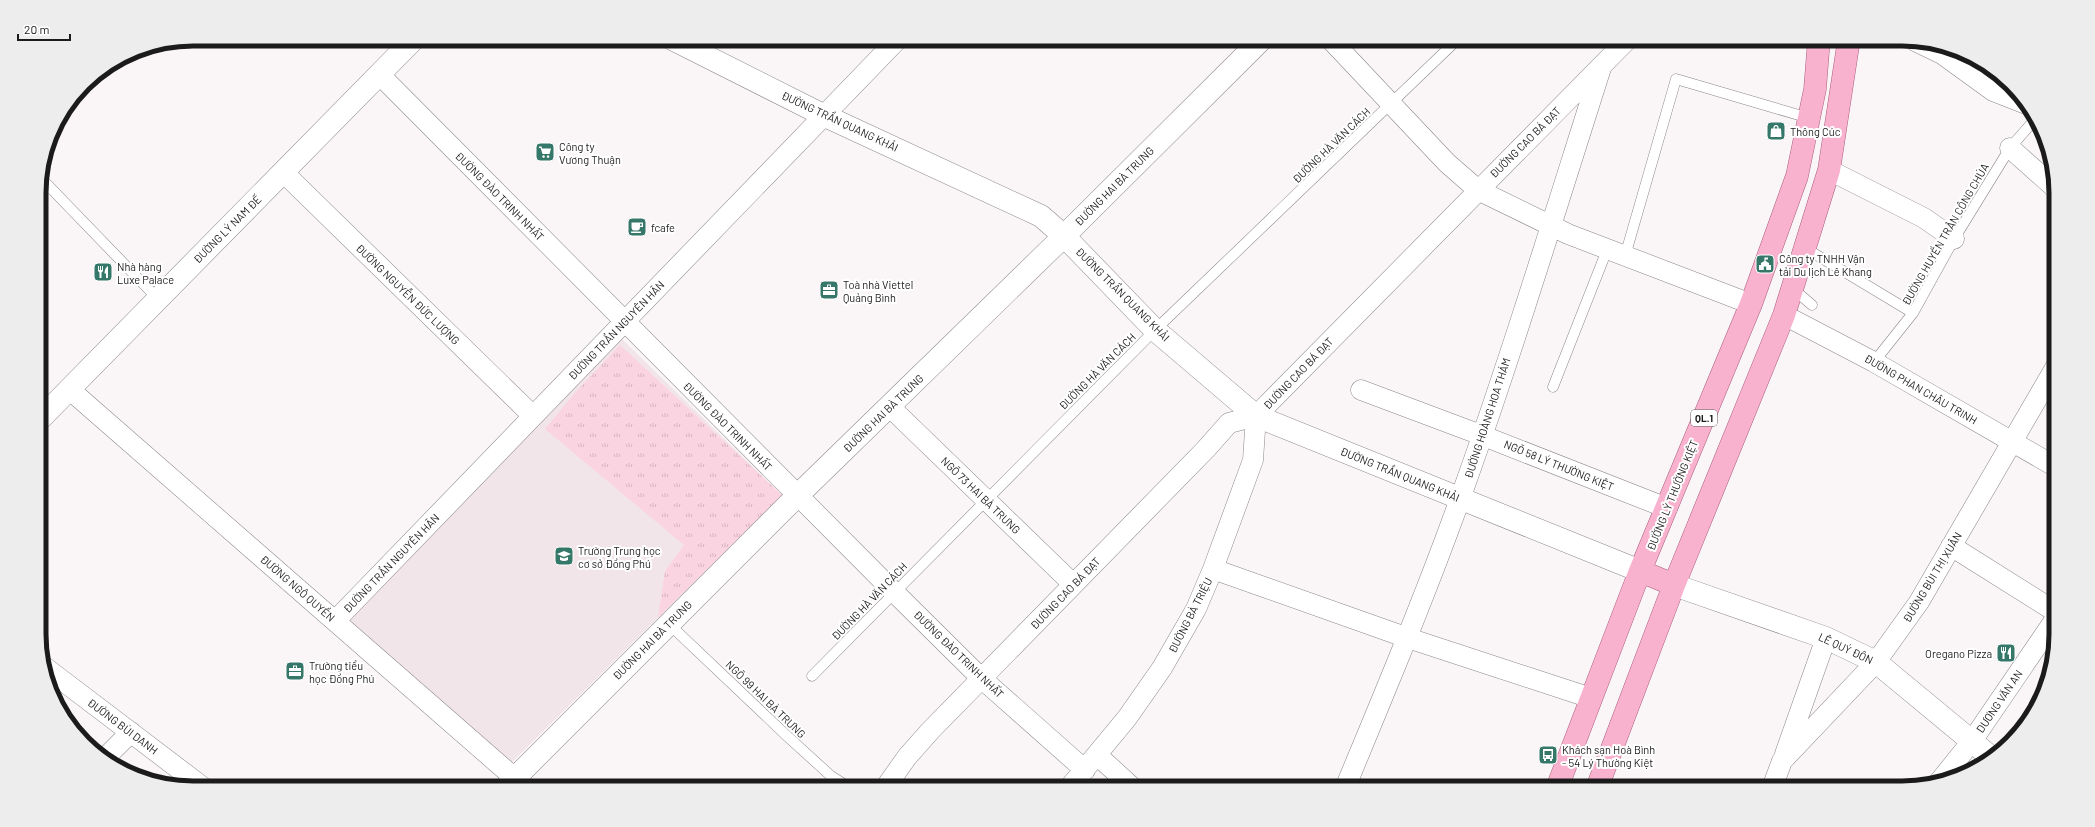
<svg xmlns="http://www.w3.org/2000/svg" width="2095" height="827" viewBox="0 0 2095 827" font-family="Barlow,sans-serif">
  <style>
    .built { fill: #f2e5e9 }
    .park { fill: url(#park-tufts) }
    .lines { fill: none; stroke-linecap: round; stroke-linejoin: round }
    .lane-casing { stroke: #8b8788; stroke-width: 11 }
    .street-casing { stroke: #8b8788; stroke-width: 21 }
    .secondary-casing { stroke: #8b8788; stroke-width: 23 }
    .primary-casing { stroke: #a95c7b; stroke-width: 23 }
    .lane { stroke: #fff; stroke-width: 10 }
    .street { stroke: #fff; stroke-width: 20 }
    .secondary { stroke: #fff; stroke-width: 22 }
    .primary { stroke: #f9b2ce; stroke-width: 22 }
    .labels { text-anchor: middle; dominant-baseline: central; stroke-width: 4; stroke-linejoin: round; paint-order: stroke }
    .shield { fill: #fff; stroke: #605f5f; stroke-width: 1 }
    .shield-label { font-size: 10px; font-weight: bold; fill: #1c1b1b }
    .street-label { font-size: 11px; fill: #1c1b1b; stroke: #fff }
    .poi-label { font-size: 11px; fill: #1c1b1b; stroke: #fff; text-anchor: start }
    .rim { fill: none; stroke: #1c1b1b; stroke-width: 5 }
  </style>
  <defs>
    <pattern id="park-tufts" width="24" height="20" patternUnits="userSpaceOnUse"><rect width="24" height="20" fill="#fbd4e1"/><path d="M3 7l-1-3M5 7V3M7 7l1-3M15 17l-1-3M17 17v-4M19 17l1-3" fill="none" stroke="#d7b5c0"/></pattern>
  </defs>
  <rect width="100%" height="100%" fill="#faf5f6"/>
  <path class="built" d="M620,337l162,158 -272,269 -163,-144z"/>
  <path class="park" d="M620,345l162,150 -124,123 7,-47 19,-26 -139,-116 29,-35z"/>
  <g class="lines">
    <g class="lane-casing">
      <path id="lane" d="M41,178l117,121
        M1805,248l108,65
        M1625,256l51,-177 133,39
        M1792,288l20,17
        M1874,362l39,-49 41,-74 56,-91 26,-30
        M1553,387l54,-137
        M669,624l118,112 44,40 19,12
        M812,676l343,-346 303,-291"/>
    </g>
    <g class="street-casing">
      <path id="street" d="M1330,39l117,124 31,27 90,44 183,70
        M1915,41l27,13 51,37 33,13
        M379,74l515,518 87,86 104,92
        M2010,148l45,40
        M1829,170l95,48 30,21
        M283,172l250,244
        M1784,315l90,47 182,105
        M69,389l457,399
        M1361,390l120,45 186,73
        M889,406l184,178
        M1951,546l105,66
        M1213,569l195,69 183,60
        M335,621l563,-582
        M42,665l162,123
        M1785,754l41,-116
        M1097,755l36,33
        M104,759l27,-27
        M1939,782l33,-41 84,-123
        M885,788l22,-31 23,-26 276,-282 23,-26 27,-7 372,-377
        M1069,788l58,-70 35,-50 34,-59 17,-40 40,-109 3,-44
        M1345,788c40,-96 80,-192 115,-289 51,-142 95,-287 141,-431
        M1772,788l10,-27 94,-99 43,-60 136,-234"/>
    </g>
    <g class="secondary-casing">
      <path id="secondary" d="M672,39l151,76 218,101 23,20 91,94 101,86 384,155
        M41,418l373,-379
        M1674,585l152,53 50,24 116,96
        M505,788l292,-292 267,-260 198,-197"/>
    </g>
    <g class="primary-casing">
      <path id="primary" d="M1640,571l34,14
        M1557,788l83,-217 111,-267 46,-128 18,-87 4,-50
        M1597,788l77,-203 110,-270 45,-145 20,-131"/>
    </g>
    <use href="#lane" class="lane"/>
    <use href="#street" class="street"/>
    <use href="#secondary" class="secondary"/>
    <use href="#primary" class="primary"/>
  </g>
  <defs>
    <g id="shop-square" transform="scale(1)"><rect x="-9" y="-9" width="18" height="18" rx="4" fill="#357768" stroke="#fff"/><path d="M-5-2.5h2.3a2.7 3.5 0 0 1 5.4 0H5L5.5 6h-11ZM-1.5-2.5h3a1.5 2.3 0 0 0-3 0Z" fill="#fff"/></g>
    <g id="supermarket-square" transform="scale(1)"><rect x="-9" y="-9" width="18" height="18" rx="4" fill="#357768" stroke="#fff"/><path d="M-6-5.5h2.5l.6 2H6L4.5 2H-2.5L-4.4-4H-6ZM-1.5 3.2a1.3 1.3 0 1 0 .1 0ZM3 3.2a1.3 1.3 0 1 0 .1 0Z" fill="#fff"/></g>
    <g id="cafe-square" transform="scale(1)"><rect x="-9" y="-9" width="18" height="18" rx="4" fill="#357768" stroke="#fff"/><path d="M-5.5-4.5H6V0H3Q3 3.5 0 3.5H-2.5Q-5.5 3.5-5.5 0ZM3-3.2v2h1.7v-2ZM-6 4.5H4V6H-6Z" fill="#fff"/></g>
    <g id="civic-square" transform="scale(1)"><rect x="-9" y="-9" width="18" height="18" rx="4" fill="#357768" stroke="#fff"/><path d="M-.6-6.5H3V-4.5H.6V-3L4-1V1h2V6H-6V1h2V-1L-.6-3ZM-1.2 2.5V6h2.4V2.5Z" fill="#fff"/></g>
    <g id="restaurant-square" transform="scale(1)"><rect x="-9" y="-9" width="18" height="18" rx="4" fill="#357768" stroke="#fff"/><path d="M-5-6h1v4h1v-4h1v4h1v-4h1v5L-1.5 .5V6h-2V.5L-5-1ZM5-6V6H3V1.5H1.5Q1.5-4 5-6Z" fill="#fff"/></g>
    <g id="office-square" transform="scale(1)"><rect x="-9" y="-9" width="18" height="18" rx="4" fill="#357768" stroke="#fff"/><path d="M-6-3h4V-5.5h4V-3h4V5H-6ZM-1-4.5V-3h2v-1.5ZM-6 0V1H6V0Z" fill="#fff"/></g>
    <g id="school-square" transform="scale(1)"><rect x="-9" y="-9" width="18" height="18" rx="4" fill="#357768" stroke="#fff"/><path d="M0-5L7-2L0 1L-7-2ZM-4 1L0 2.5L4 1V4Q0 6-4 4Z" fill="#fff"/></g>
    <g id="bus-square" transform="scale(1)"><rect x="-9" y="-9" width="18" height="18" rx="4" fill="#357768" stroke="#fff"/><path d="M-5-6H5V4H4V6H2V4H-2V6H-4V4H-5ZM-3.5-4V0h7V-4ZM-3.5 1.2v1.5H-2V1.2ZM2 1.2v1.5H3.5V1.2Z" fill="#fff"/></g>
  </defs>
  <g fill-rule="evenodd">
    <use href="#shop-square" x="1776" y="131"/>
    <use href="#supermarket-square" x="545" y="152"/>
    <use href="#cafe-square" x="637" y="227"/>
    <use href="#civic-square" x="1765" y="264"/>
    <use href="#restaurant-square" x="103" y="272"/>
    <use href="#office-square" x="829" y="290"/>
    <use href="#school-square" x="564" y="556"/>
    <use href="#restaurant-square" x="2006" y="653"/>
    <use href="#office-square" x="295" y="671"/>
    <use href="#bus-square" x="1548" y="755"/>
  </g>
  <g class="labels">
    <rect class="shield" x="1691" y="410" width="26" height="16" rx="3"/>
    <g class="shield-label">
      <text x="1704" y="418">QL.1</text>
    </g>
    <g class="street-label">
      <text transform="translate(840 121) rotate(25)">ĐƯỜNG TRẦN QUANG KHẢI</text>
      <text transform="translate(1525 142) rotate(-45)">ĐƯỜNG CAO BÁ ĐẠT</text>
      <text transform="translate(1331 145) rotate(-44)">ĐƯỜNG HÀ VĂN CÁCH</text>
      <text transform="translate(1114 186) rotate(-45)">ĐƯỜNG HAI BÀ TRƯNG</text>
      <text transform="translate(500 196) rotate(45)">ĐƯỜNG ĐÀO TRINH NHẤT</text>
      <text transform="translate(227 229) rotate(-45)">ĐƯỜNG LÝ NAM ĐẾ</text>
      <text transform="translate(1945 234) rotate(-60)">ĐƯỜNG HUYỀN TRÂN CÔNG CHÚA</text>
      <text transform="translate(408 294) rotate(44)">ĐƯỜNG NGUYỄN ĐỨC LƯỢNG</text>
      <text transform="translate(1123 294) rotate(45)">ĐƯỜNG TRẦN QUANG KHẢI</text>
      <text transform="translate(616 330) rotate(-46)">ĐƯỜNG TRẦN NGUYÊN HÃN</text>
      <text transform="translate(1097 371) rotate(-45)">ĐƯỜNG HÀ VĂN CÁCH</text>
      <text transform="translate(1298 373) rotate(-46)">ĐƯỜNG CAO BÁ ĐẠT</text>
      <text transform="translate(1921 389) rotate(30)">ĐƯỜNG PHAN CHÂU TRINH</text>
      <text transform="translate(883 413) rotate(-44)">ĐƯỜNG HAI BÀ TRƯNG</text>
      <text transform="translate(1487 418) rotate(-72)">ĐƯỜNG HOÀNG HOA THÁM</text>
      <text transform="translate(728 426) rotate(45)">ĐƯỜNG ĐÀO TRINH NHẤT</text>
      <text transform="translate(1559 465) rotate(22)">NGÕ 58 LÝ THƯỜNG KIỆT</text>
      <text transform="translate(1400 474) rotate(22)">ĐƯỜNG TRẦN QUANG KHẢI</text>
      <text transform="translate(981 495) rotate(44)">NGÕ 73 HAI BÀ TRƯNG</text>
      <text transform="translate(1672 495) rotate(-68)">ĐƯỜNG LÝ THƯỜNG KIỆT</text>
      <text transform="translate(391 563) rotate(-46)">ĐƯỜNG TRẦN NGUYÊN HÃN</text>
      <text transform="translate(1932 577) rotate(-59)">ĐƯỜNG BÙI THỊ XUÂN</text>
      <text transform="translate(298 588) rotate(41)">ĐƯỜNG NGÔ QUYỀN</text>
      <text transform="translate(1065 593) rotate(-46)">ĐƯỜNG CAO BÁ ĐẠT</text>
      <text transform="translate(869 601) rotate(-46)">ĐƯỜNG HÀ VĂN CÁCH</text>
      <text transform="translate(1190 615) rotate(-63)">ĐƯỜNG BÀ TRIỆU</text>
      <text transform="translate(652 640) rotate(-45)">ĐƯỜNG HAI BÀ TRƯNG</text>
      <text transform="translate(1846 648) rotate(25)">LÊ QUÝ ĐÔN</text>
      <text transform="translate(959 654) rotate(44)">ĐƯỜNG ĐÀO TRINH NHẤT</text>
      <text transform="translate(766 699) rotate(44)">NGÕ 99 HAI BÀ TRƯNG</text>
      <text transform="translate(1999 701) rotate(-56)">DƯƠNG VĂN AN</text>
      <text transform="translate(123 726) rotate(37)">ĐƯỜNG BÙI DANH</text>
    </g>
    <g class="poi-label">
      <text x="1790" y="131">Thông Cúc</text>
      <text x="559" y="146">Công ty<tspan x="559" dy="13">Vương Thuận</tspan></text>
      <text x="651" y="227">fcafe</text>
      <text x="1779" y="258">Công ty TNHH Vận<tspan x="1779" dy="13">tải Du lịch Lê Khang</tspan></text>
      <text x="117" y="266">Nhà hàng<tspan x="117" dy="13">Luxe Palace</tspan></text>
      <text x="843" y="284">Toà nhà Viettel<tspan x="843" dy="13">Quảng Bình</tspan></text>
      <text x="578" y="550">Trường Trung học<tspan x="578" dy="13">cơ sở Đồng Phú</tspan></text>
      <text x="1992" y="653" text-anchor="end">Oregano Pizza</text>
      <text x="309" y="665">Trường tiểu<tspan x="309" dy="13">học Đồng Phú</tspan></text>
      <text x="1562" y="749">Khách sạn Hoà Bình<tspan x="1562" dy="13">- 54 Lý Thường Kiệt</tspan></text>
    </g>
  </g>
  <path d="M0 0H2095V827H0ZM193 46H1902A147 147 0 0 1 2049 193V634A147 147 0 0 1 1902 781H193A147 147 0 0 1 46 634V193A147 147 0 0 1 193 46Z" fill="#ededed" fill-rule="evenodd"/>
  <path class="rim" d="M193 46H1902A147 147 0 0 1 2049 193V634A147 147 0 0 1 1902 781H193A147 147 0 0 1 46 634V193A147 147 0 0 1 193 46Z"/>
  <path d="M18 34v6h52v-6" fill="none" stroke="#1c1b1b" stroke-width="2"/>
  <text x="24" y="34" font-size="12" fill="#1c1b1b" stroke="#ffffff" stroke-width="3" paint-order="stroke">20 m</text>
</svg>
